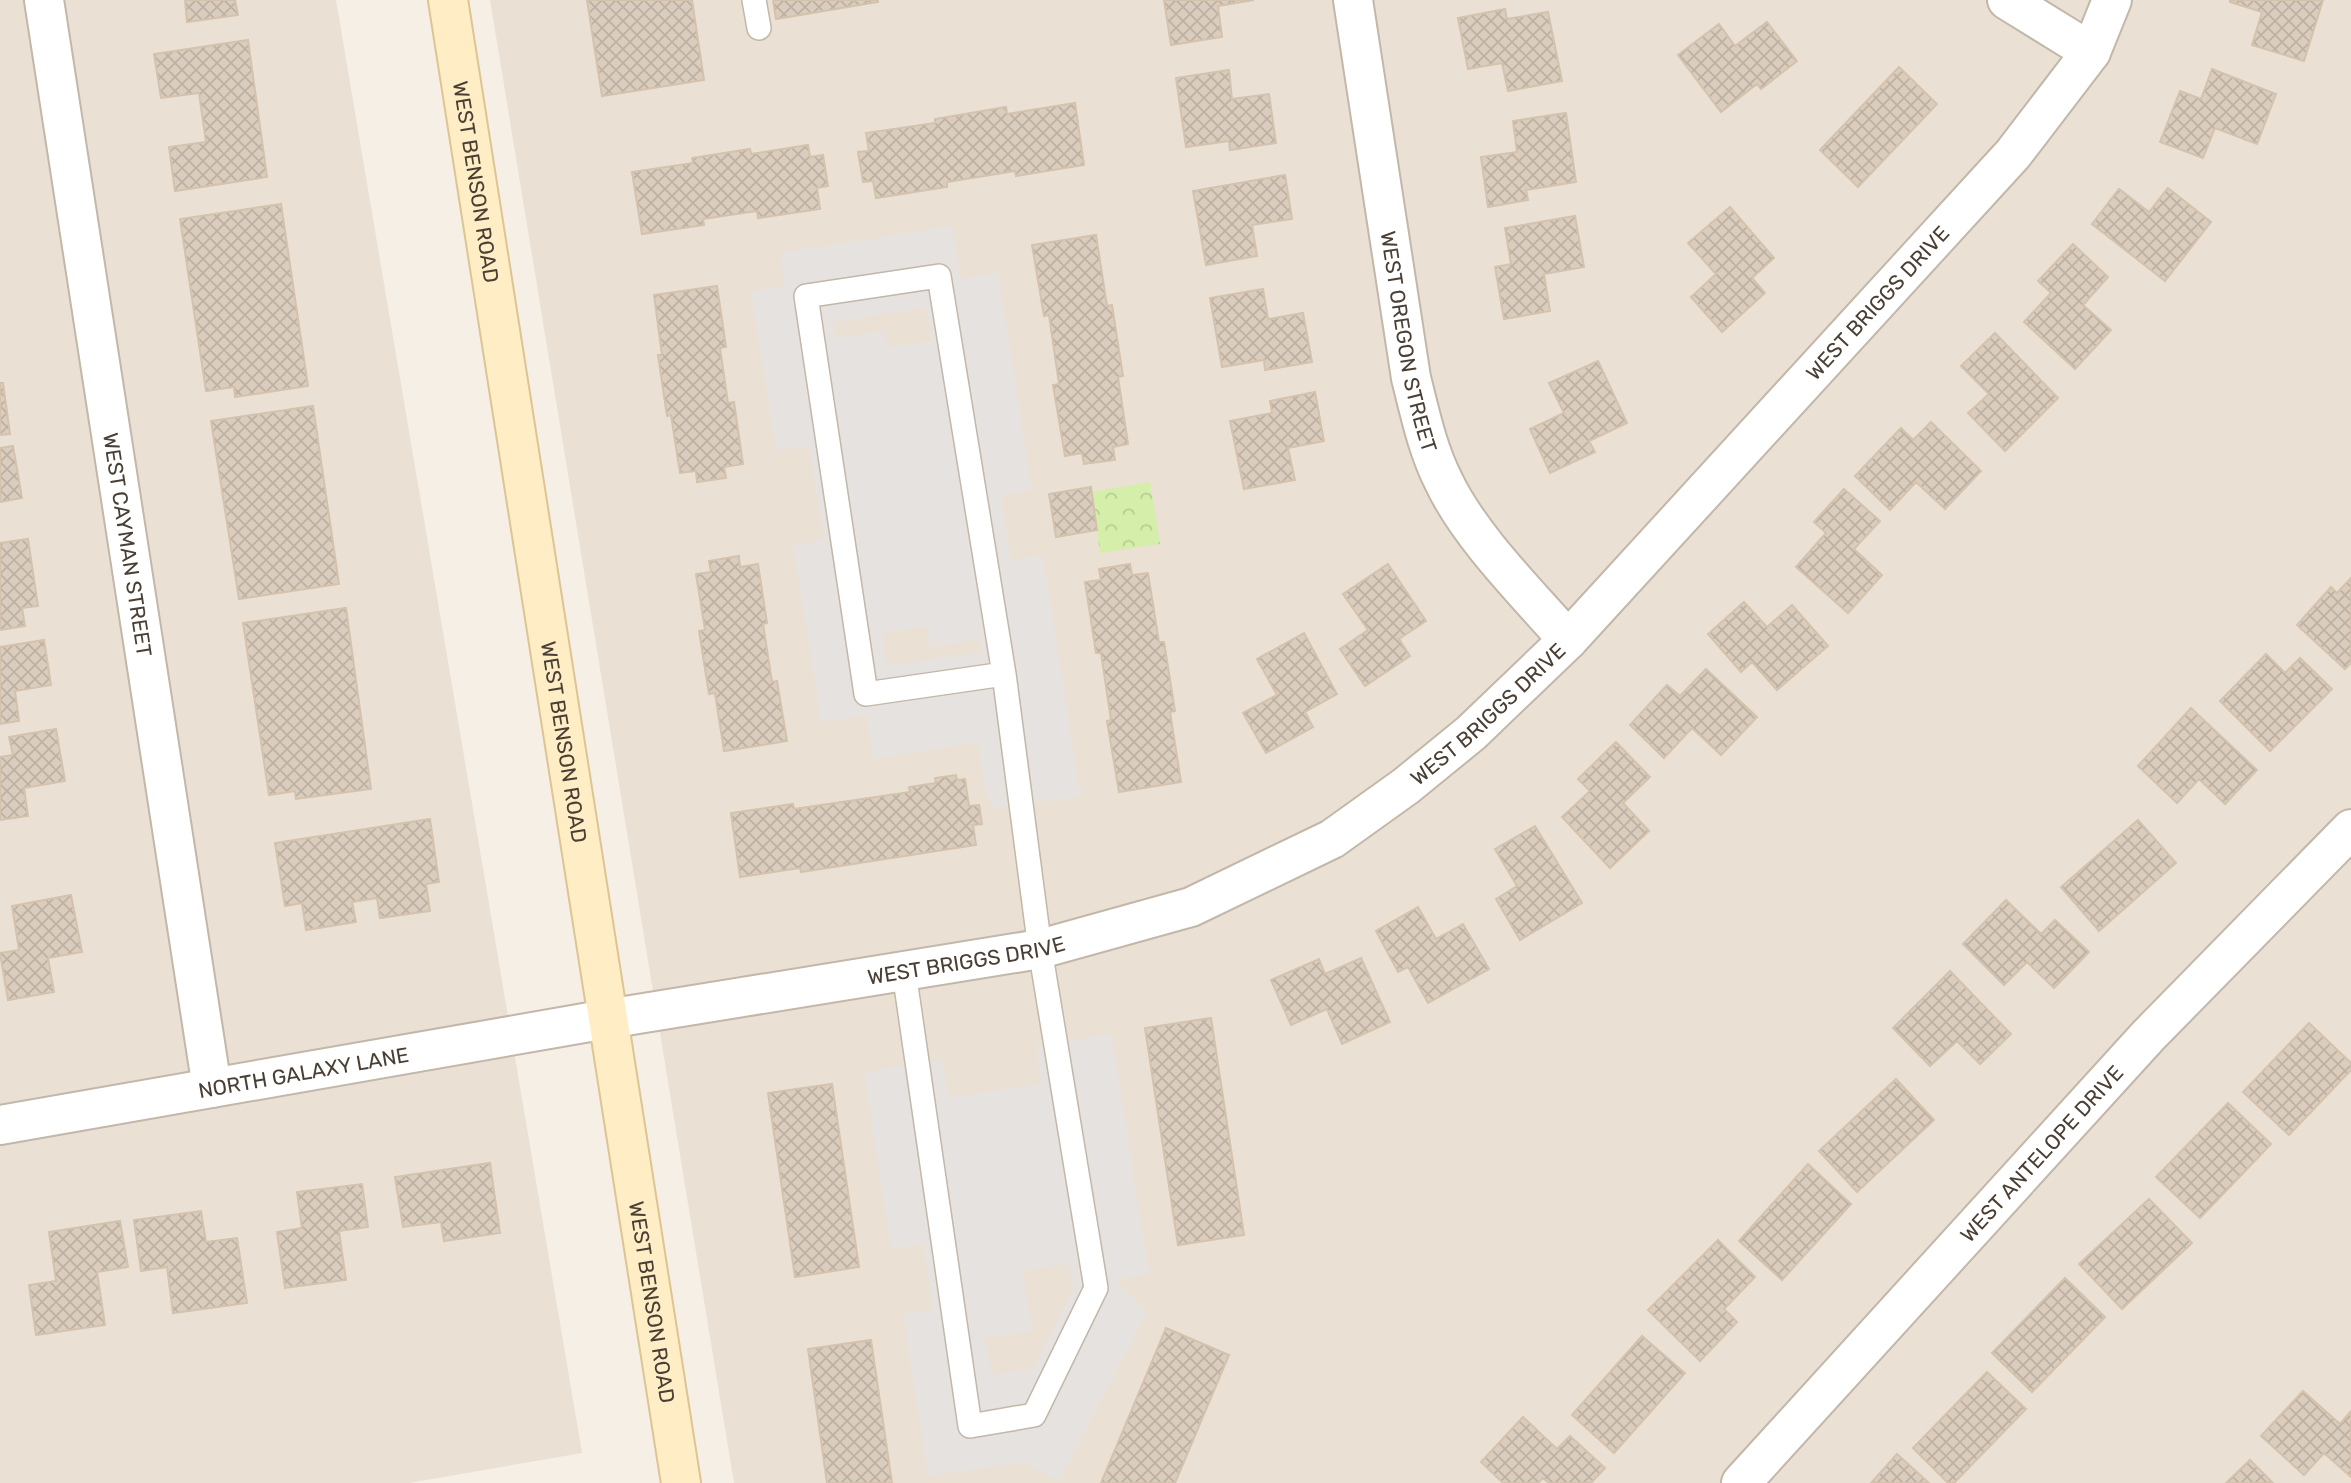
<svg xmlns="http://www.w3.org/2000/svg" width="2351" height="1483" viewBox="0 0 2351 1483" font-family="Rubik,sans-serif">
  <style>
    .residential { fill: #eae1d4 }
    .forest { fill: url(#forest-crowns) }
    .parking { fill: #e6e2df; fill-rule: evenodd }
    .building { fill: url(#building-cross-hatch); stroke: #d4c2ad; stroke-width: 2 }
    .lines { fill: none; stroke-linecap: round; stroke-linejoin: round }
    .lane-casing { stroke: #c2b7a8; stroke-width: 26 }
    .street-casing { stroke: #c2b7a8; stroke-width: 42 }
    .secondary-casing { stroke: #dec493; stroke-width: 42 }
    .lane { stroke: #fff; stroke-width: 23 }
    .street { stroke: #fff; stroke-width: 38 }
    .secondary { stroke: #ffedc6; stroke-width: 38 }
    .labels { text-anchor: middle; dominant-baseline: central; stroke-width: 7; stroke-linejoin: round; paint-order: stroke }
    .street-label { font-size: 21px; fill: #493f34; stroke: #fff }
  </style>
  <defs>
    <pattern id="forest-crowns" width="20" height="18" patternUnits="userSpaceOnUse" patternTransform="scale(1.75)"><rect width="20" height="18" fill="#d5eeaa"/><path d="M2 6a3 3 0 1 1 6 0M12 15a3 3 0 1 1 6 0" fill="none" stroke="#b8cd93"/></pattern>
    <pattern id="building-cross-hatch" width="8" height="8" patternUnits="userSpaceOnUse" patternTransform="scale(1.75)"><rect width="8" height="8" fill="#dbcdbd"/><path d="M0 0l8 8M0 8l8-8" fill="none" stroke="#bdb1a3"/></pattern>
  </defs>
  <rect width="100%" height="100%" fill="#f5efe6"/>
  <path class="residential" d="M0,0h336l246,1453 -173,30h-409z
    M490,0h1861v1483h-1617z"/>
  <path class="forest" d="M1150,482l10,62 -60,9 -9,-61z"/>
  <path class="parking" d="M952,226l8,53 38,-6 34,217 -31,5 10,65 32,-5 37,241 -83,13 -11,-14 -9,-53 -104,17 -7,-44 -45,7 -28,-177 31,-6 -15,-93 -33,5 -25,-159 34,-6 -5,-33zM926,307l6,33 -44,8 -3,-17 -50,7 -2,-16zM927,626l4,21 49,-7 2,12 -95,14 -5,-33z
    M1111,1034l38,240 -30,5 1,8 27,25 -88,169 -36,-19 -95,14 -25,-161 30,-5 -10,-66 -32,4 -27,-176 78,-12 7,38 92,-14 -5,-38zM1063,1264l7,4 3,22 -40,78 -41,7 -7,-37 47,-7 -10,-60z"/>
  <path class="building" d="M185,0h50l3,15 -51,7z
    M587,0h105l12,80 -102,16z
    M773,0h105v2l-102,17z
    M1164,0h90l-36,6 4,31 -51,8z
    M2230,0h93l-19,61 -52,-16 10,-33 -32,-10z
    M1505,9l2,10 41,-7 14,69 -54,10 -6,-28 -34,6 -10,-51z
    M1767,22l30,39 -36,28 -4,-5 -36,28 -43,-57 41,-31 16,22z
    M248,40l19,137 -92,14 -6,-44 37,-5 -7,-49 -38,5 -7,-44z
    M1899,67l38,37 -79,83 -38,-37z
    M2212,69l64,25 -19,50 -42,-16 -12,30 -43,-16 20,-51 21,8z
    M1229,70l3,29 37,-5 7,49 -46,7 -1,-9 -43,6 -10,-69z
    M1075,103l9,62 -68,11 -1,-5 -68,11v5l-71,11 -3,-17 -10,1 -5,-30 11,-1 -3,-18 69,-10v-4l71,-12 1,7z
    M1566,113l10,69 -50,8 2,10 -40,7 -7,-50 36,-5 -4,-31z
    M808,145l2,12 13,-2 5,31 -11,2 3,21 -62,9 -1,-7 -54,8 1,6 -62,9 -10,-62 61,-9 -1,-5 58,-9 1,5z
    M1285,175l7,44 -40,6 5,31 -51,9 -13,-74z
    M2168,188l43,34 -46,59 -73,-57 27,-35 30,23z
    M281,204l27,182 -73,11 -1,-10 -28,4 -26,-172z
    M1730,207l44,51 -22,20 13,15 -43,39 -31,-35 25,-23 -28,-31z
    M1575,216l9,51 -40,7 6,37 -46,8 -9,-52 16,-3 -6,-36z
    M1096,235l11,71 5,-1 11,71 -5,1 10,67 -15,3 2,13 -31,4 -2,-11 -17,3 -12,-71 6,-1 -10,-69 -5,1 -12,-71z
    M2073,244l35,33 -25,28 28,25 -36,39 -51,-47 27,-29 -13,-12z
    M717,286l9,61 -6,1 8,55 6,-1 9,62 -19,3 2,11 -29,4 -1,-11 -16,2 -9,-58 -4,1 -9,-61h4l-8,-60z
    M1263,289l5,30 35,-6 9,49 -47,8 -1,-10 -42,7 -12,-69z
    M1995,333l63,65 -53,53 -37,-38 21,-19 -28,-28z
    M1598,361l29,62 -38,18 6,11 -45,21 -20,-44 34,-16 -15,-30z
    M0,383h3l7,51 -10,1z
    M1315,392l9,49 -36,7 7,32 -51,9 -14,-68 42,-8 -2,-12z
    M313,406l26,178 -100,15 -28,-178z
    M1931,422l50,49 -36,38 -29,-27 -26,28 -35,-34 46,-48 12,12z
    M13,446l9,52 -22,4v-54z
    M1091,487l6,43 -41,7 -7,-43z
    M1844,489l36,32 -26,28 28,26 -34,38 -52,-46 30,-34 -12,-11z
    M28,539l10,67 -16,2 3,18 -25,4v-87z
    M739,556l1,11 18,-3 9,59 -4,1 9,58 5,-1 10,60 -63,10 -9,-58 -6,1 -10,-63 6,-1 -9,-56 15,-2 -2,-11z
    M1130,564l2,11 16,-2 11,69h5l11,69 -5,1 11,70 -62,10 -12,-71 4,-1 -10,-67h-5l-11,-71 16,-2 -2,-11z
    M1388,564l38,57 -27,18 11,17 -45,30 -25,-37 28,-19 -25,-36z
    M2351,578v85l-6,6 -48,-44 34,-38 6,6z
    M1744,602l23,25 25,-22 36,41 -51,44 -25,-28 -11,10 -33,-38z
    M346,608l25,181 -75,10 -1,-8 -26,4 -26,-172z
    M1304,633l33,61 -32,18 8,15 -47,26 -23,-40 34,-18 -20,-36z
    M44,640l7,45 -36,6 4,30 -19,3v-77z
    M2266,654l19,19 15,-15 32,31 -62,62 -50,-50z
    M1706,669l51,48 -36,38 -29,-27 -28,30 -34,-33 37,-40 13,11z
    M2191,708l66,62 -32,34 -26,-25 -22,24 -39,-37z
    M56,729l9,52 -41,7 4,28 -28,4v-63l13,-2 -4,-18z
    M1616,742l34,35 -27,26 26,28 -39,37 -48,-51 28,-26 -12,-12z
    M956,775l1,5 8,-1 4,27 10,-1 3,19 -9,1 3,20 -175,27 -1,-4 -60,9 -9,-64 62,-9 1,5 116,-17 -1,-5 27,-4 -1,-5z
    M430,819l9,63 -13,2 4,27 -50,7 -3,-20 -25,4 4,20 -50,8 -4,-27 -17,3 -10,-63z
    M2138,820l38,43 -77,68 -38,-44z
    M1535,826l47,77 -62,37 -24,-41 21,-13 -22,-37z
    M71,895l11,57 -34,6 6,34 -46,8 -8,-47 19,-3 -7,-44z
    M2006,900l35,34 14,-14 34,32 -35,36 -27,-26 -23,23 -41,-41z
    M1418,907l18,32 27,-15 26,45 -61,34 -20,-36 -10,5 -22,-41z
    M1361,958l29,64 -48,22 -15,-35 -36,16 -20,-45 48,-21 6,15z
    M1950,971l61,63 -31,30 -23,-23 -27,25 -37,-38z
    M1211,1018l33,217 -66,10 -33,-217z
    M2309,1023l42,40v7l-62,65 -46,-43z
    M1896,1079l38,41 -77,72 -38,-41z
    M832,1084l27,183 -64,10 -27,-184z
    M2228,1103l43,41 -71,74 -44,-41z
    M490,1163l10,70 -56,8 -3,-19 -38,5 -8,-50z
    M1808,1164l43,40 -69,76 -43,-39z
    M362,1184l6,43 -29,4 7,49 -61,8 -8,-56 25,-4 -5,-36z
    M2149,1199l43,44 -70,66 -43,-45z
    M201,1211l5,31 31,-4 10,65 -74,10 -6,-46 -26,4 -7,-51z
    M120,1221l8,46 -31,5 8,53 -69,10 -7,-50 27,-4 -7,-49z
    M1718,1240l37,37 -31,32 13,13 -37,39 -52,-51z
    M2065,1278l40,39 -73,75 -40,-39z
    M1166,1328l63,27 -54,128h-74z
    M1642,1336l43,37 -71,80 -42,-38z
    M871,1340l21,143h-65l-19,-134z
    M1987,1372l39,37 -72,74h-6l-35,-35z
    M2303,1391l37,33 11,-13v66l-27,-24 -20,22 -43,-39z
    M1523,1417l34,32 13,-13 35,32 -14,15h-42l-6,-5 -5,5h-35l-22,-21z
    M1897,1454l32,29h-58z
    M2250,1460l23,23h-47z"/>
  <g class="lines">
    <g class="lane-casing">
      <path id="lane" d="M754,0l5,28
        M904,972l66,454 64,-11 62,-127 -56,-339 -36,-275 -65,-398 -133,20 60,398 138,-20"/>
    </g>
    <g class="street-casing">
      <g id="street">
        <path id="s1" d="M44,0l168,1088"/>
        <path id="s2" d="M1353,0l58,378c9,35 16,70 32,102 26,56 84,113 125,160"/>
        <path d="M2007,0l84,52"/>
        <path id="s3" d="M0,1125l607,-106 433,-70 151,-42 141,-68 74,-53 65,-53 97,-93 445,-486 78,-102 21,-52"/>
        <path id="s4" d="M1741,1483l407,-447 203,-207"/>
      </g>
    </g>
    <g class="secondary-casing">
      <g id="secondary">
        <path id="s5" d="M448,0l233,1483"/>
      </g>
    </g>
    <use href="#lane" class="lane"/>
    <use href="#street" class="street"/>
    <use href="#secondary" class="secondary"/>
  </g>
  <g class="labels">
    <g class="street-label">
      <text stroke="none"><textPath href="#s5" startOffset="184">WEST BENSON ROAD</textPath></text>
      <text stroke="none"><textPath href="#s3" startOffset="2135">WEST BRIGGS DRIVE</textPath></text>
      <text stroke="none"><textPath href="#s2" startOffset="346">WEST OREGON STREET</textPath></text>
      <text stroke="none"><textPath href="#s1" startOffset="551">WEST CAYMAN STREET</textPath></text>
      <text stroke="none"><textPath href="#s3" startOffset="1568">WEST BRIGGS DRIVE</textPath></text>
      <text stroke="none"><textPath href="#s5" startOffset="751">WEST BENSON ROAD</textPath></text>
      <text stroke="none"><textPath href="#s3" startOffset="980">WEST BRIGGS DRIVE</textPath></text>
      <text stroke="none"><textPath href="#s3" startOffset="308">NORTH GALAXY LANE</textPath></text>
      <text stroke="none"><textPath href="#s4" startOffset="446">WEST ANTELOPE DRIVE</textPath></text>
      <text stroke="none"><textPath href="#s5" startOffset="1318">WEST BENSON ROAD</textPath></text>
    </g>
  </g>
</svg>
